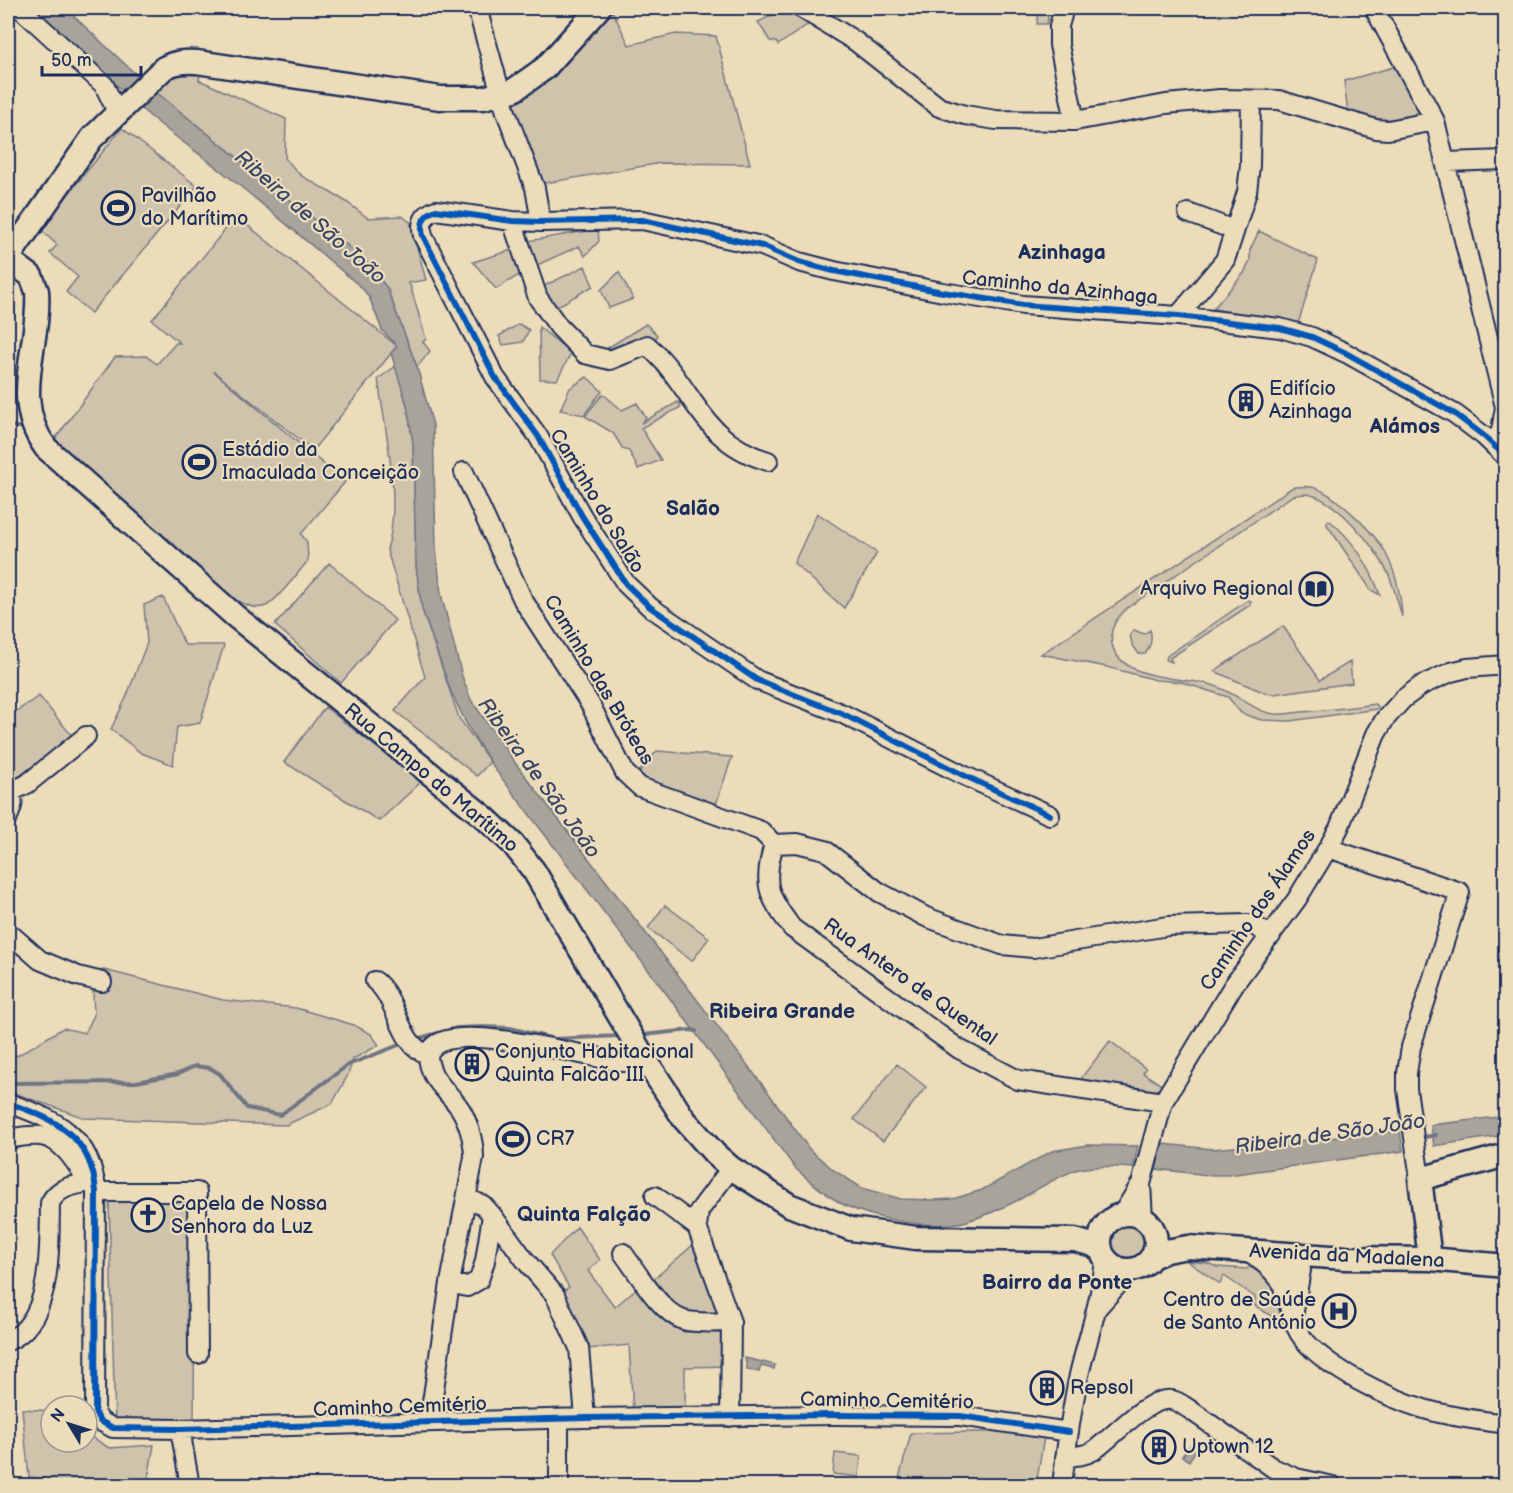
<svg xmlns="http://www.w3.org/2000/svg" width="1513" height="1493" viewBox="0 0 1513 1493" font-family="'Balsamiq Sans',sans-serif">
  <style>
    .green { fill: #cfc3ac; stroke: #757985; stroke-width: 1.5 }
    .water { fill: #a8a39b; stroke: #707583; stroke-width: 1.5 }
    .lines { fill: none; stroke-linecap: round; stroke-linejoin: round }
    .stream { stroke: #707583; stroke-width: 4 }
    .minor-casing { stroke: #1b2f5e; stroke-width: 22 }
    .major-casing { stroke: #1b2f5e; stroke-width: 27 }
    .minor { stroke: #eddcb9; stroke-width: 18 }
    .major { stroke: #eddcb9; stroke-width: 22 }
    .cycleway-casing { stroke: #eddcb9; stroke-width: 10 }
    .cycleway { stroke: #0057b8; stroke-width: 6 }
    .labels { text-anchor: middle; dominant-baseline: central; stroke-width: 4.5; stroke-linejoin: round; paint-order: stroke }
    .poi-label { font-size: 20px; fill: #1b2f5e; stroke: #eddcb9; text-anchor: start }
    .street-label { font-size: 20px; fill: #1b2f5e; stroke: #eddcb9 }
    .water-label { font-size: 21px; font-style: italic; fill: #37466a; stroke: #eddcb9 }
    .neighbourhood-label { font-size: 21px; font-weight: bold; fill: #1b2f5e; stroke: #eddcb9 }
  </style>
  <rect width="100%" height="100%" fill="#eddcb9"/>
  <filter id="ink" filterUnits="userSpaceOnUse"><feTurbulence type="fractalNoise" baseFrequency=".0167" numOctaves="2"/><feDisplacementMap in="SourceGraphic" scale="12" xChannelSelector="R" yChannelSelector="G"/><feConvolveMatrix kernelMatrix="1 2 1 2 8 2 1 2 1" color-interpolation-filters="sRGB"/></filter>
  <g filter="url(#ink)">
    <path class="green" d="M608,8h3l18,37 47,-11 40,2 34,128 -89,-1 -121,21 -29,-80 42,-30z
      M1038,8h11l-2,16h-10z
      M785,9l25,14 -32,22 -2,-3 -6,-1 -12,-19z
      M1397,66l21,46c-26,17 -41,9 -70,2l-4,-33z
      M201,70l-2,10 87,39 -1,39 15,17 45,26 23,17 34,-2 8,6 16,58 -18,3 2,2 16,54 -3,3 7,9 -13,16 -30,-79 -23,-29 -212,-170 15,-15z
      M122,128l75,58 -106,127 -25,-21 12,-15 -28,-24 7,-8 -17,-16z
      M236,216l161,130 -84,104 -100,-79 132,111 -44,52 6,8 1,19c-11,12 -29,38 -42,45 -10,4 -19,0 -27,-5l-3,3 -183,-162 62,-85 31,-1 11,8 19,-21h4l-28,-23z
      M598,229l1,12 -14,15 -6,-10 -44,20 -7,-25z
      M1259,231l59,29 -20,64 -85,-15 31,-36 6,-13v-10z
      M512,250l9,24 -25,15 -23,-27z
      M585,266l8,20 -40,23 -11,-22z
      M619,272l14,27 -24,9 -8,-18z
      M519,324l10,6 -6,12 -20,3 -4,-9z
      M646,324l11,11 -4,12 -55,7z
      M539,327l32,26 -14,27 -17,-1z
      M396,366l11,39 6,38 3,123 6,43 37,109 31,44 -13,14 -82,-65 30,-34 -38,-127c15,-51 -2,-119 -9,-171z
      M587,377l15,14 -18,24 -24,-5 10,-22z
      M603,394l19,16 15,-7 9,15 -5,5 37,-21 3,5 -40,21 20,32 -23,9 -9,-18 -6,-2 -10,-16 -28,-17z
      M1293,487c6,0 12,-1 18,0 21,3 62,45 73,63 11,20 17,45 18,67 -4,-15 -8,-30 -14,-44 -13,-26 -51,-75 -82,-79 -4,0 -9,1 -14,2l-165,112c-11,11 -18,20 -15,36 8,37 71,33 100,41 23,7 41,26 62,29 9,1 19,-1 28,-2 25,-2 49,-4 73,-8l3,2 -1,3 -87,12 -29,-1 -20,-7 -13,-16 -47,-15 -25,-2 -49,-13 -66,-13z
      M817,513l60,40 -33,55 -50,-45z
      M1329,520c23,19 41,46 51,75l-9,-5 -45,-67z
      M329,563l66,57 -54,63 -66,-58z
      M163,597l22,48h39l-24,78 -23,4 -4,38 -32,-12 -30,-24 15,-31 21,-55 -3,-38z
      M1248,600l3,1 -1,4 -80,53 2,4 -6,-2 1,-4z
      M1283,626l37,54 30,-18 2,21 -78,11 -9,-1 -51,-22z
      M1134,630l10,4 6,-4c3,8 0,18 -5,24h-6l-7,-10 -2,-9z
      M39,696l34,41 -55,40 -10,2v-62z
      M325,707l96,75 -42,39 -95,-59z
      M657,751l75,6 -17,50 -59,-17 -17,-18z
      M665,905l44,33 -17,23 -44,-33z
      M104,970l119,30 73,8 58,17 17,9 8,11 -26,14 -5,16 -16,29 -46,21 -201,-7 -77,-27v-40l9,5 46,-28 22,5 9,-18 -2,-43z
      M1110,1041l36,28 -3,4 20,13 -9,6 -72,-9v-6z
      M897,1064l29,23 -43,54 -29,-22z
      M513,1124l13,7 -12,22 -13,-6z
      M195,1198l-1,226 -79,1 -6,-224z
      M1109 1243a19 19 0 1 1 38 0a19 19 0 1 1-38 0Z
      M577,1227l23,33 -12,11 27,36 23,-20 31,37 15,8 44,-1v35l-43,1v47l-52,-3 -4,-66 -42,4 -25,-57 7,-5 -19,-32z
      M694,1244l32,71 -33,-1 -17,-8 -22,-27z
      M1187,1261l20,2 10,4 30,2 2,-2c26,6 28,35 35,57l-30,-19 1,-8 -31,-21 -4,8z
      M22,1409l29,2v31h36v-28h2l1,22 19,12 45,-3 -7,40h-73l-45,-8z
      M1045,1431l-9,54 -139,1 14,-53z
      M835,1453l26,3 -2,21 -26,-3z"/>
    <path class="water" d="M35,8h30l77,72 -16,14z
      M152,89l212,170 23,29 30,79 16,58 3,122 5,47 21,82 9,24 45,64 249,324 45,62 25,21 27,17 39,11 33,1 19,-1 29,-9 70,-39 36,-6 50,1 -5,22c-18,-1 -36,-3 -54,1 -20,6 -39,19 -57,29 -17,9 -37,18 -55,23 -33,10 -94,-2 -125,-17 -18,-10 -32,-23 -47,-36l-117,-159 -184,-241 -27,-43 -16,-33 -29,-83 -6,-43 -3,-123 -6,-38 -16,-52 6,-7 -15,-16 -13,-33 -7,-9c-47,-40 -94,-80 -142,-118 -28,-22 -58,-42 -84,-66z
      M1505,1116v19l-71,11 -3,-21z
      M1400,1131l3,20 -174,24h-21l-52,-6 7,-25 50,5z
      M1498,1215h7v20l-8,-1z
      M745,1358l30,7 -1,4 -13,-3 -2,6 -12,-3z
      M1194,1440l6,4 -11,17 -7,-5z"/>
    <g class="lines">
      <path class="stream" d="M8,424l7,3h7
        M643,1035l48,-5 5,1
        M416,1039l41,-11 25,-1 28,1 44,11 65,-3
        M8,1083l128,-1 42,-8 17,-8 15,2 10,6 27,34 33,7 68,-50 51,-20
        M1419,1138l17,-3
        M1047,1486l1,-5"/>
      <g class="minor-casing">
        <path id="minor" d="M20,8l84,77 13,27
          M477,8l29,104 29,76 6,34
          M801,8l54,33 84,66 26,8 31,5 79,1 91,-17 54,-5 59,1 97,29 12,1 47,-9
          M1064,8l-5,18v19l16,76
          M1374,8l61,113 70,286 -4,24 -8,13
          M1446,162l60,-2
          M1188,213l46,17
          M512,221l26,77 21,29 26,27 25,6 37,-15c48,42 52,96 121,116
          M1178,316l47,-56 6,-18 16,-50 3,-27 1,-65
          M464,472l59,128 67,104 35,69 15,14 121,44 13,13 23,-1 28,7 54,42 47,25 76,28 31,3 135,-22 80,-2 7,2 16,10
          M8,792c8,9 4,15 0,25
          M9,793l18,-9 59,-48
          M1050,815l-87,-40 -120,-61 -86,-34 -107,-73 -24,-23 -44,-68 -44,-80 -43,-59 -72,-141c-3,-13 0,-21 13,-26l76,11 29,1 101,-2 120,26 37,16 35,9 109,21 80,13 155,11 102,12 32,9 34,16 68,38 41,23 29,22 22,21
          M774,844c-12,40 -6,52 18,84l167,121 59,31 145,22
          M1328,848l132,44 -49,155 -4,26v16l13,90
          M8,932l32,28 38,16 24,6
          M375,981c23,17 24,66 53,73
          M8,1103c47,16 84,33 88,89l-1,220 5,9 13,7 67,1 405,-11 248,-3 127,1 109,16
          M8,1139c10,-2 23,-4 33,-3 23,4 36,29 47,46
          M96,1192h101l1,162
          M655,1196l42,31
          M467,1198l16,7 9,10 33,45 30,35 24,53 6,70
          M1121,1216l19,-31
          M1143,1219l-2,-35 22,-82 70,-116 64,-87 31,-51 11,-20 37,-94 9,-15 18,-20 19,-14 29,-13 16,-4 39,-3
          M1246,1252c16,8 26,17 37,32
          M623,1253c15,20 37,59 60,67 15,4 33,2 48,2
          M1295,1255c-4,6 -10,13 -11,20 -3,10 1,21 5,31 3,12 7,24 15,34 26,30 82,57 120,69 26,8 54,11 82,15
          M450,1283l17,4 12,-7 6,-19 7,-46
          M1098,1307l33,-37
          M1293,1317l8,-47 -1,-5 -5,-10
          M8,1341c46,-20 41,-97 42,-138 9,-18 27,-18 45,-22
          M730,1417l1,-95 -34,-95 2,-16 32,-43
          M559,1419v67
          M429,1422l21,-139 24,-126c0,-15 -6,-37 -15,-50 -13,-18 -31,-29 -31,-53 3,-5 7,-10 13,-12 34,-15 141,14 182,20l13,-1 7,-5
          M180,1429l10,57
          M1065,1457c10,-1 19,-1 28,-6 20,-13 54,-55 79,-51 6,1 12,6 17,9l84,59 23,10 37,8
          M1062,1486c4,-37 9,-74 17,-111 9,-39 23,-77 26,-117"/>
      </g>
      <g class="major-casing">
        <path id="major" d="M8,258l84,-120 72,-70c11,-6 20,-7 33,-6l243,36h43l31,-8 31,-22 54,-60
          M8,259l23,17 6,15c4,54 -28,108 9,157l189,168 249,201 29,27 21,27 109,185 41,63 31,35 16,14 58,37 62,24 65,9 159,2 18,5 8,5
          M1100 1242a28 28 0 1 1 56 0a28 28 0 1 1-56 0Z
          M1152,1257l14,-6 22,-4 158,11 84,1 76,7
          M1430,1259l-10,-80 86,-24"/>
      </g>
      <use href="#minor" class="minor"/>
      <use href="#major" class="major"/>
      <g class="cycleway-casing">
        <path id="cycleway" d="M1050,815l-87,-40 -120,-61 -86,-34 -107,-73 -24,-23 -44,-68 -44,-80 -43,-59 -72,-141c-3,-13 0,-21 13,-26l76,11 29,1 101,-2 120,26 37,16 35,9 109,21 80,13 155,11 102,12 32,9 34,16 68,38 41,23 29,22 22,21
          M8,1103c47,16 84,33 88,89l-1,220 5,9 13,7 67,1 405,-11 248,-3 127,1 109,16"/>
      </g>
      <use href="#cycleway" class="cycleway"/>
    </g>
  </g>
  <defs>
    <g id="stadium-ring" transform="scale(1.725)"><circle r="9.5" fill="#eddcb9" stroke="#1b2f5e" stroke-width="1.5"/><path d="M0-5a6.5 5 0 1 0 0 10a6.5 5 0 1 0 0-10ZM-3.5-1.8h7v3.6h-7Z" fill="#1b2f5e"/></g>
    <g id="building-ring" transform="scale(1.725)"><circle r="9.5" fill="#eddcb9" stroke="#1b2f5e" stroke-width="1.5"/><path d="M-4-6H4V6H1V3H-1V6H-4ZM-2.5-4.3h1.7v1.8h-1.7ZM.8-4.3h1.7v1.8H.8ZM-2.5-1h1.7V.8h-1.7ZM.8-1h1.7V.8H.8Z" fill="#1b2f5e"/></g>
    <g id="library-ring" transform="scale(1.725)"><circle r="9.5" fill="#eddcb9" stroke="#1b2f5e" stroke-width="1.5"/><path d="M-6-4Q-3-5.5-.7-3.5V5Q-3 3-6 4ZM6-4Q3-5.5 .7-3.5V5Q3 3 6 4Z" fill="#1b2f5e"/></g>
    <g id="church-ring" transform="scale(1.725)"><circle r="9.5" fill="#eddcb9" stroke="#1b2f5e" stroke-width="1.5"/><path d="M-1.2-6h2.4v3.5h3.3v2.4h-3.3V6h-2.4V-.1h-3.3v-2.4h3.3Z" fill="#1b2f5e"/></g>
    <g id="hospital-ring" transform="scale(1.725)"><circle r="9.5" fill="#eddcb9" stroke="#1b2f5e" stroke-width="1.5"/><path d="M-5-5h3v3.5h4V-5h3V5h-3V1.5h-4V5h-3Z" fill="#1b2f5e"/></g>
  </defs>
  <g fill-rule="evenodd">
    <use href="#stadium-ring" x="118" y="208"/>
    <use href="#building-ring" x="1246" y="401"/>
    <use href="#stadium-ring" x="199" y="462"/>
    <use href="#library-ring" x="1316" y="589"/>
    <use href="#building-ring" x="472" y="1064"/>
    <use href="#stadium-ring" x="513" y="1139"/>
    <use href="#church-ring" x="148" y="1215"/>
    <use href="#hospital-ring" x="1339" y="1311"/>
    <use href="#building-ring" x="1047" y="1388"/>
    <use href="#building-ring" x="1159" y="1447"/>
  </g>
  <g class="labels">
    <g class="poi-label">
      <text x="141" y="196">Pavilhão<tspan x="141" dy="23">do Marítimo</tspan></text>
      <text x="1269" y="389">Edifício<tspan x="1269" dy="23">Azinhaga</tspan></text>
      <text x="222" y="450">Estádio da<tspan x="222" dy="23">Imaculada Conceição</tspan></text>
      <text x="1293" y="589" text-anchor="end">Arquivo Regional</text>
      <text x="495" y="1052">Conjunto Habitacional<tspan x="495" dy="23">Quinta Falcão III</tspan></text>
      <text x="536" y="1139">CR7</text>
      <text x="171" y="1204">Capela de Nossa<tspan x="171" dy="23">Senhora da Luz</tspan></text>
      <text x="1316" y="1300" text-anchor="end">Centro de Saúde<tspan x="1316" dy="23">de Santo António</tspan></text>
      <text x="1070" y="1388">Repsol</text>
      <text x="1182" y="1447">Uptown 12</text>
    </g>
    <g class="street-label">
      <text transform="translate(1060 288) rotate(6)">Caminho da Azinhaga</text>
      <text transform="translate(597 501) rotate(59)">Caminho do Salão</text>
      <text transform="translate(599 680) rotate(59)">Caminho das Bróteas</text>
      <text transform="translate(431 778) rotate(40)">Rua Campo do Marítimo</text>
      <text transform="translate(1258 910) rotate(-56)">Caminho dos Álamos</text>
      <text transform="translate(910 982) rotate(35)">Rua Antero de Quental</text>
      <text transform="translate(1347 1256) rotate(3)">Avenida da Madalena</text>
      <text transform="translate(887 1401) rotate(1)">Caminho Cemitério</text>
      <text transform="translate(400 1407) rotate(-2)">Caminho Cemitério</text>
    </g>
    <g class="water-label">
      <text transform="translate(310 217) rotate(41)">Ribeira de São João</text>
      <text transform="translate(539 778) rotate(54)">Ribeira de São João</text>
      <text transform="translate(1330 1134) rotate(-8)">Ribeira de São João</text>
    </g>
    <g class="neighbourhood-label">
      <text x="1062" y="252">Azinhaga</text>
      <text x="1405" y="426">Alámos</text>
      <text x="693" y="508">Salão</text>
      <text x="782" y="1011">Ribeira Grande</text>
      <text x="584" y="1214">Quinta Falção</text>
      <text x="1057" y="1282">Bairro da Ponte</text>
    </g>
  </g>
  <rect width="1513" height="1493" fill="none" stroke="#eddcb9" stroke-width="30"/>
  <rect x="15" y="15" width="1483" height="1463" fill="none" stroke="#1b2f5e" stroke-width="2" filter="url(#ink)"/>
  <g transform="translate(69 1424) rotate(308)"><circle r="28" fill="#eddcb9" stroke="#999795" stroke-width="1.5"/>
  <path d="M0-4.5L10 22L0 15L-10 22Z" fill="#1b2f5e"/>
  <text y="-9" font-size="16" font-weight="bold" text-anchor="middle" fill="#1b2f5e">N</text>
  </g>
  <path d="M42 66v9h99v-9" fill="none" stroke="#1b2f5e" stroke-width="3"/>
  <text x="51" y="66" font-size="18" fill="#1b2f5e" stroke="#eddcb9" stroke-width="4.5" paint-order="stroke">50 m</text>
</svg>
